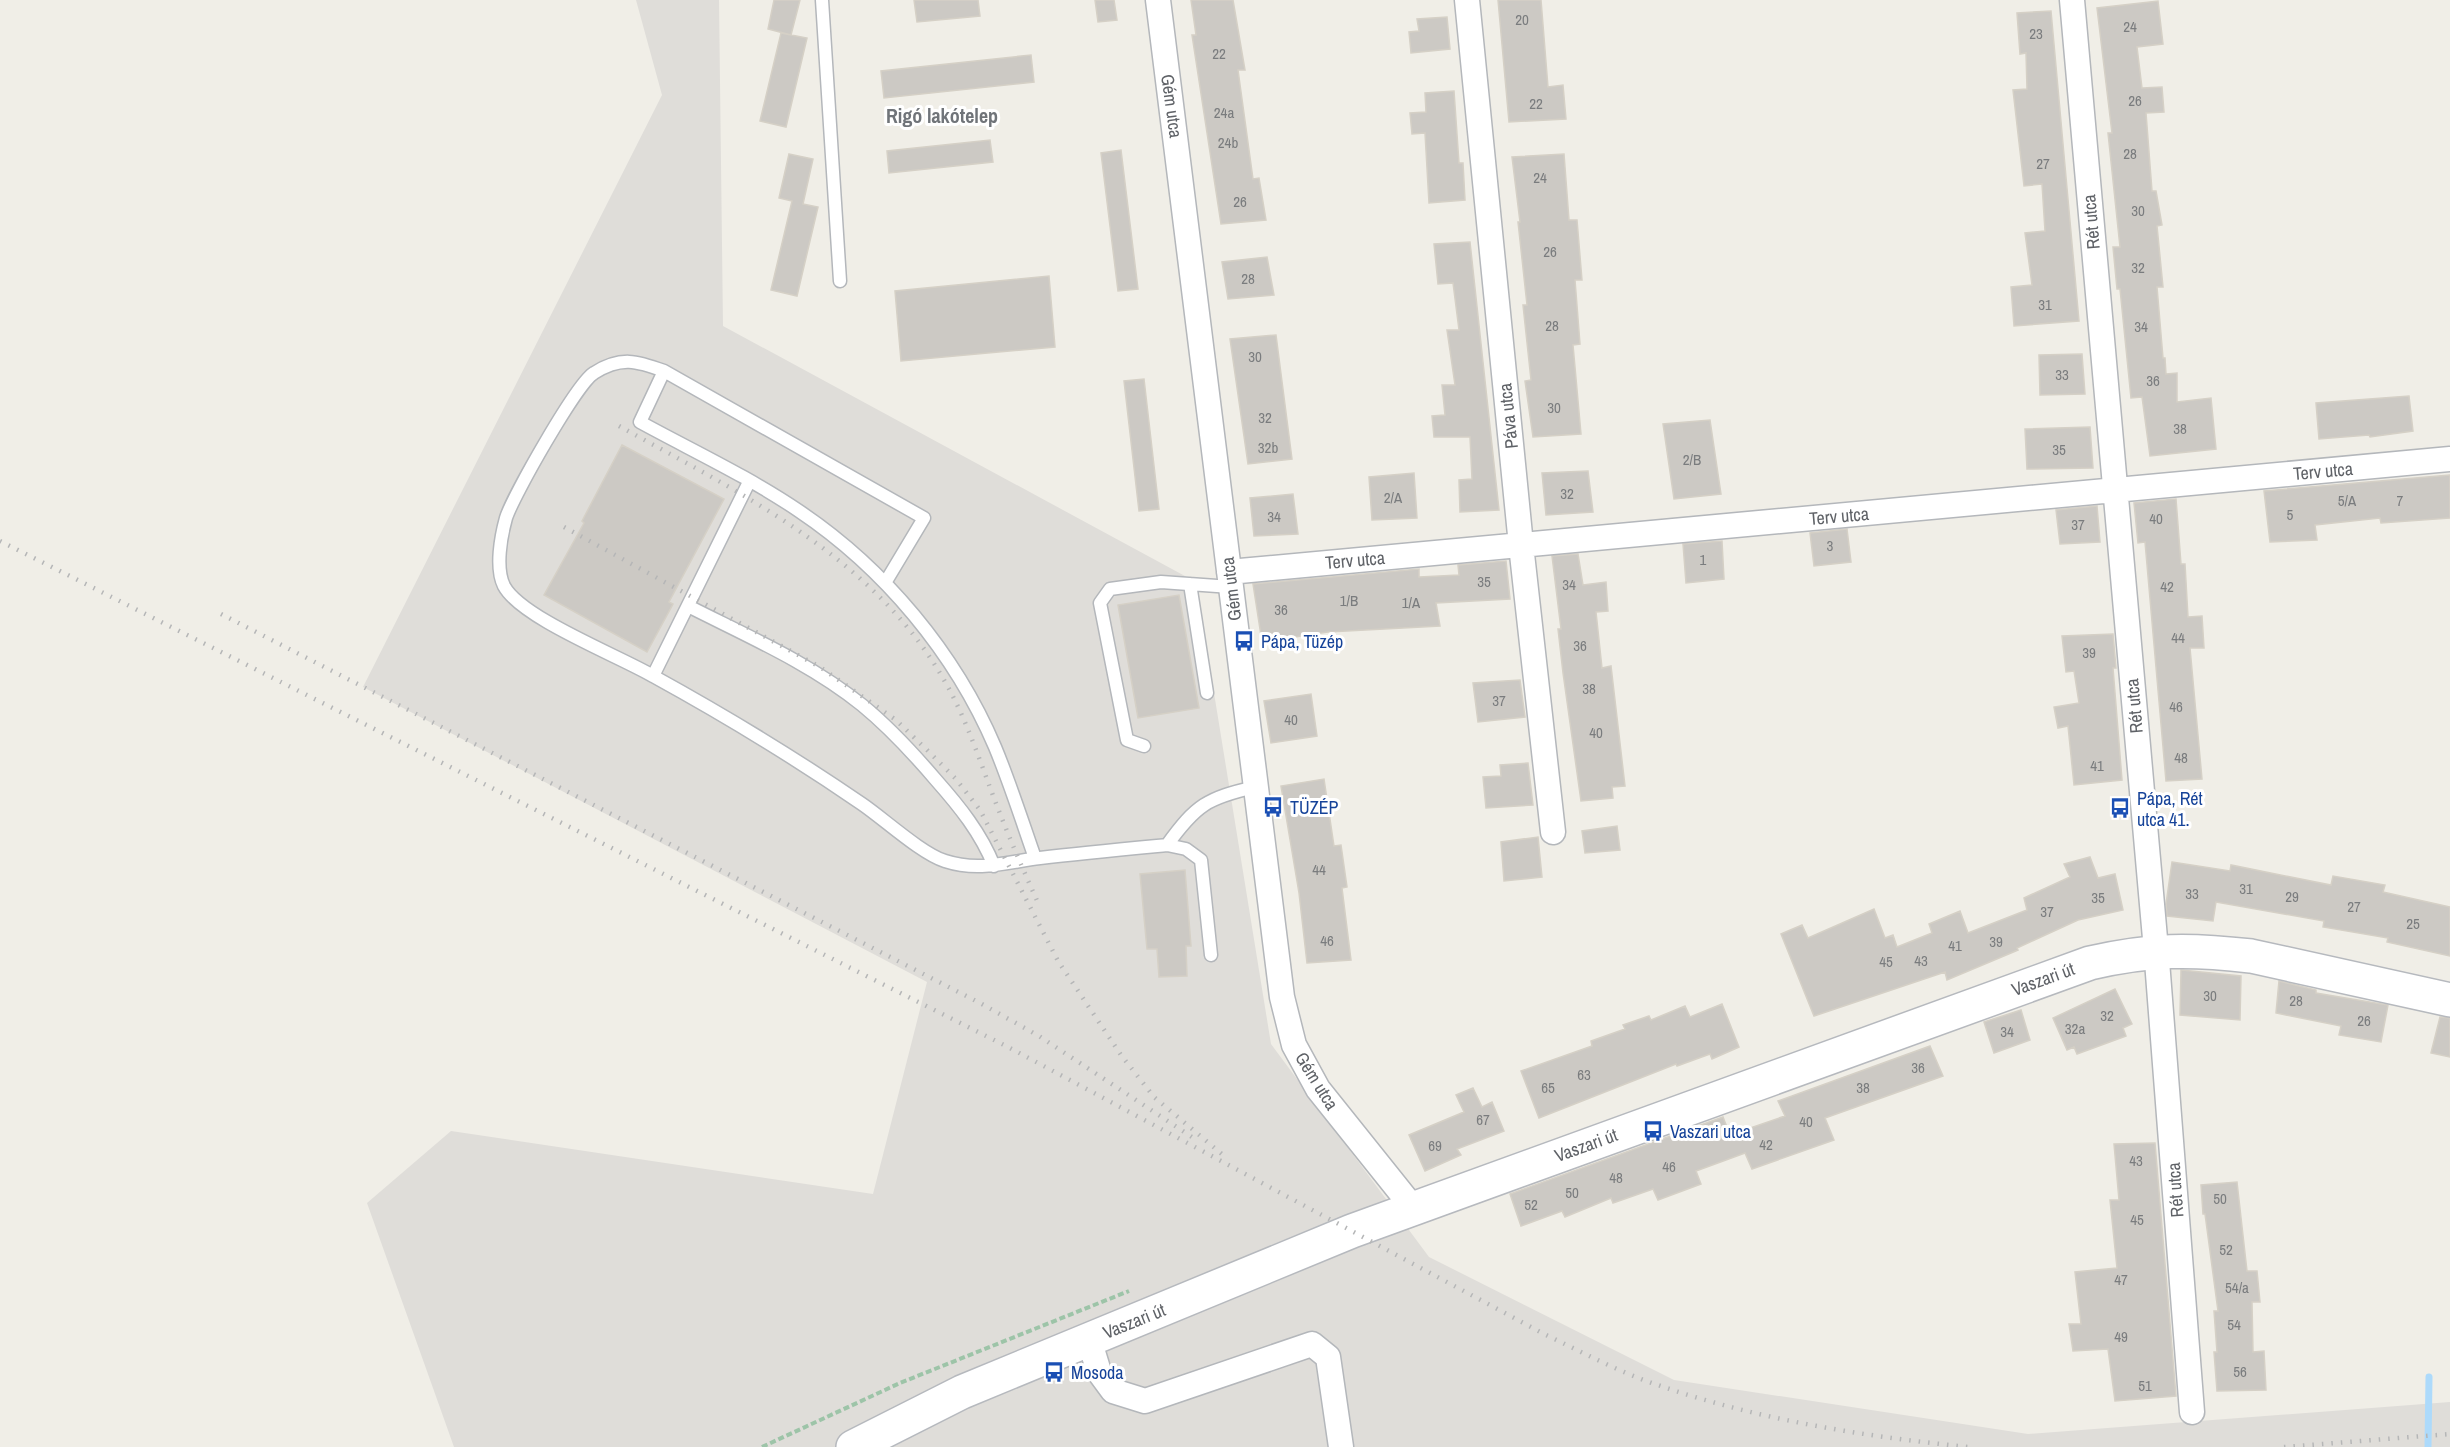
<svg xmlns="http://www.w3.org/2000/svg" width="2450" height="1447" viewBox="0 0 2450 1447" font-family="'Archivo Narrow',sans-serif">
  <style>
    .industrial { fill: #dfddd9 }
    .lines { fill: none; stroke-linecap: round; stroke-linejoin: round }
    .stream { stroke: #addafb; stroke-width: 7 }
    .building { fill: #ccc9c4; stroke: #d5d0c6; stroke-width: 1.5 }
    .lane-casing { stroke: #b4b7bb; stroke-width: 15 }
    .street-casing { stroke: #b4b7bb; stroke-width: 27 }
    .secondary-casing { stroke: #b6b9be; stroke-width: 36 }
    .path { stroke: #9dc4a8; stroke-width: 4; stroke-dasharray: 6 3; stroke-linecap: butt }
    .lane { stroke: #fff; stroke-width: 12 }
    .street { stroke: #fff; stroke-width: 24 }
    .secondary { stroke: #fff; stroke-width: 33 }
    .rail { stroke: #b5b6b7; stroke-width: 4.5; stroke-dasharray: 1.5 8; stroke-linecap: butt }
    .labels { text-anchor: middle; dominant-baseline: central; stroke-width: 6; stroke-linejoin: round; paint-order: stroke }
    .number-label { font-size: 15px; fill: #7a7c7e }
    .street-label { font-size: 18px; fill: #5f6267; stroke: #fff }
    .transit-label { font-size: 18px; fill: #164399; stroke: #fff; text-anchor: start }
    .neighbourhood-label { font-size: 20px; font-weight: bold; fill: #707479; stroke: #fff }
  </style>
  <rect width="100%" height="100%" fill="#f0eee7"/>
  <path class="industrial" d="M636,0h83l4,326 473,256 75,462 158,213 245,123 354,54 422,-32v45h-1996l-87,-244 84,-72 422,63 54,-212 -564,-295 299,-592z"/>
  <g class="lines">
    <path class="stream" d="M2428,1447l1,-70"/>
  </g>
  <path class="building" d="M774,0h26l-9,35 -23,-6z
    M914,0h64l2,16 -63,6z
    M1095,0h19l3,20 -19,2z
    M1191,0h42l12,70h-7l15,109 6,-1 7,42 -45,4 -29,-189h4z
    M1498,0h43l7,87 15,-2 3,34 -57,3z
    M2158,1l5,43 -26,3 5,41 20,-1 2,25 -18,1 6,78h4l6,34 -5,1 6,61h-6l6,71h2l1,16 11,-1v29l34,-4 5,51 -66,7 -8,-59 -11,1 -11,-109h-3l-4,-42h7l-12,-114h4l-15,-125z
    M2051,11l28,310 -65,5 -3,-39 21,-2 -7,-52 20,-2 -3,-47 -18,2 -11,-96 14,-1 -1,-36 -6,1 -3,-41z
    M1447,17l3,32 -39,4 -2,-21 10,-1 -2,-12z
    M781,33l26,5 -21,89 -26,-6z
    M1031,55l3,27 -150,16 -3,-27z
    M1454,91l5,72h4l2,37 -36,3 -4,-70 -13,1 -2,-21 16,-1 -1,-19z
    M990,140l3,22 -104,11 -2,-22z
    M1121,150l17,139 -20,2 -17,-138z
    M789,154l24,5 -10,45 15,3 -21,89 -26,-6 21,-89 -13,-3z
    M1564,154l5,66h8l5,60h-7l5,64 -7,1 8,89 -48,3 -8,-56 6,-1 -8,-75h4l-9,-83h2l-8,-65z
    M1470,242l29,268 -39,2 -1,-32 13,-1 -2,-42h-36l-2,-21 13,-1 -3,-30h13l-8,-55h12l-6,-47 -15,1 -4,-40z
    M1267,257l7,38 -46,4 -6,-37z
    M1049,276l6,71 -154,14 -6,-70z
    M1276,335l16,124 -44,5 -18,-125z
    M2082,354l3,40 -45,1 -1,-40z
    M1144,379l15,130 -20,2 -15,-130z
    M2409,396l4,35 -43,6 -1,-2 -50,4 -3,-36z
    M1710,420l11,74 -47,5 -11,-75z
    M2090,427l3,41 -66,1 -2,-40z
    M622,445l102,54 -55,103 4,2 -26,48 -103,-57 40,-72 -2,-2z
    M1588,471l5,41 -47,3 -4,-42z
    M1414,473l3,45 -45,2 -3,-43z
    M2450,475v43l-69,5 -1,-5 -65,7 2,15 -47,2 -6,-51z
    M1293,494l5,40 -44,2 -4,-38z
    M2176,499l5,65h4l3,53 14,-1 2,32h-14l12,131 -36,2 -21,-239 -7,1 -4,-40z
    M2097,506l3,36 -40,2 -4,-34z
    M1847,529l4,33 -37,4 -4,-33z
    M1722,541l2,38 -38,4 -3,-39z
    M1578,554l5,31 23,-3 2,29 -12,1 6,56 9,-2 14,120 -13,1 1,11 -32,3 -18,-128 -5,-44h3l-9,-73z
    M1506,561l4,38 -74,4 4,23 -112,6 -66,10 -9,-58 166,-15v8l40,-2 -1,-10z
    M1179,595l20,113 -61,10 -20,-113z
    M2113,634l3,34h-3l9,112 -48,5 -6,-59 -10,2 -4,-21 25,-4 -5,-32 -8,1 -4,-36z
    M1520,680l5,37 -47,5 -5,-39z
    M1311,694l6,42 -46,7 -7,-42z
    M1528,763l5,42 -47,3 -3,-31 18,-1 -1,-11z
    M1324,779l10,67 7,-1 6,42 -5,1 9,72 -44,3 -8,-70 -18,-107z
    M1617,826l3,24 -35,3 -3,-22z
    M1538,837l4,40 -38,4 -3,-39z
    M2090,857l8,21 17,-4 8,36 -45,10 -61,28 1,2 -71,30 -2,-8 -131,44 -33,-82 21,-9 6,13 66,-29 11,29 8,-3 4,12 35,-14 -3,-9 31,-13 8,22 59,-23 -3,-12 46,-21 -6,-13z
    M2172,862l58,9 1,-6 100,20 2,-9 52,9 -2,7 67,15v49l-63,-14 1,-4 -65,-11 1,-6 -108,-19 -3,19 -46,-5 -1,-12z
    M1185,870l6,76h-5l1,30 -28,1 -2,-28h-10l-7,-75z
    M2181,970l60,6 -1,44 -60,-5z
    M2279,981l37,9v3l72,12 -7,37 -42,-7 2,-9 -65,-13z
    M2115,989l17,35 -9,4 3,8 -49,18 -3,-7 -7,3 -14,-32z
    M1722,1004l17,43 -27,12 -2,-5 -33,12 -1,-2 -137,54 -18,-47 71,-25 -1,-5 34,-12 -2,-4 26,-9 2,4 34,-14 5,11z
    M2021,1010l9,30 -36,13 -10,-31z
    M2440,1017l10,1v39l-19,-4z
    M1930,1046l13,30 -118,42 9,22 -82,29 -7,-16 -49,18 5,13 -43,16 -5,-11 -40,14 -2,-5 -46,19 -3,-6 -41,15 -11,-32 213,-77 7,18 55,-19 -7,-15z
    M1473,1088l9,19 10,-5 12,29 -47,18 4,6 -36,16 -16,-36 55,-23 -8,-17z
    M2155,1143l21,253 -61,5 -7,-52 -35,2 -4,-27h12l-6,-52 42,-4 -7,-68h9l-5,-56z
    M2237,1182l10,89h10l3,31h-8l1,50 11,-1 2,39 -49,1 -3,-39h3l-3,-41h4l-13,-97h-2l-2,-29z"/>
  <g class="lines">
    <g class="lane-casing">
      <path id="lane" d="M822,0l18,281
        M664,371l-24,51c53,29 109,55 159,89 85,57 156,142 196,236 15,36 27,74 40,111
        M885,583l39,-65 -260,-147c-27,-10 -43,-15 -70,2 -17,10 -81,123 -88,145 -5,18 -11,50 -2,68 17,32 115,70 149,90 71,39 142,82 209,128 22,15 60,50 83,57 34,11 62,1 95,-3 42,-5 85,-9 127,-13 29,-40 40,-47 88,-58
        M1190,584l17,109
        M688,606c59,30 122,57 174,99 28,23 51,48 74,75 23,26 45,53 58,86
        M653,676l96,-194
        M1144,746l-17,-6 -27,-137 10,-14 51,-7 70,5
        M1167,845l19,4 15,11 10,95"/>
    </g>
    <g class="street-casing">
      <path id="street" d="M1158,0l124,997 12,48 24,44 96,120
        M1467,0l54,545 32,287
        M2072,0l85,961 35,451
        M1229,572l1221,-113
        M1089,1339l10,33 14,19 32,10 167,-57 16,13 13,90"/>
    </g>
    <g class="secondary-casing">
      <path id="secondary" d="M853,1447l109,-55 390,-161 738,-268c61,-14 100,-14 161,-7l199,44"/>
    </g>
    <path class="path" d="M762,1447l138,-64 229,-92"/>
    <use href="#lane" class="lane"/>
    <use href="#street" class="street"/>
    <use href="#secondary" class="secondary"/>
    <path class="rail" d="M619,426c119,66 254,130 325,254 17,29 28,59 40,91 16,45 35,90 55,134
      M564,527l256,140 76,53 30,29 30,30 24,31 78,151 63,94 33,42 69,58
      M0,541l1010,507 534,286c36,17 71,36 108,49 102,36 209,53 316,64
      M221,614l759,389 59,33 156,103
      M2284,1447l166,-13"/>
  </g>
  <defs>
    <g id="bus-bare" transform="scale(1.62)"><path d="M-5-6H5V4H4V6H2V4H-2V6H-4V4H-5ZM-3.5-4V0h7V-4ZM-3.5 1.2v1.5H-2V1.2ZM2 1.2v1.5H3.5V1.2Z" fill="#1a4fb4" stroke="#fff" stroke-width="2.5" paint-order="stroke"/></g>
  </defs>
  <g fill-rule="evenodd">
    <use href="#bus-bare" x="1244" y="641"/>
    <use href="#bus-bare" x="1273" y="807"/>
    <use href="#bus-bare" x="2120" y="808"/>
    <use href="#bus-bare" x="1653" y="1131"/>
    <use href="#bus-bare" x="1054" y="1372"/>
  </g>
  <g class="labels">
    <g class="number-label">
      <text x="1522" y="19">20</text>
      <text x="2130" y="26">24</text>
      <text x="2036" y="33">23</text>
      <text x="1219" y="53">22</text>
      <text x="2135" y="100">26</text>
      <text x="1536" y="103">22</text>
      <text x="1224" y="112">24a</text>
      <text x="1228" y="142">24b</text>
      <text x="2130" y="153">28</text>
      <text x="2043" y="163">27</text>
      <text x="1540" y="177">24</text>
      <text x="1240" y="201">26</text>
      <text x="2138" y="210">30</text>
      <text x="1550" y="251">26</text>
      <text x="2138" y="267">32</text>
      <text x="1248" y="278">28</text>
      <text x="2045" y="304">31</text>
      <text x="1552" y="325">28</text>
      <text x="2141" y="326">34</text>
      <text x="1255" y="356">30</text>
      <text x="2062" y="374">33</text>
      <text x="2153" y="380">36</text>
      <text x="1554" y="407">30</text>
      <text x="1265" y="417">32</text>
      <text x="2180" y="428">38</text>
      <text x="1268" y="447">32b</text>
      <text x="2059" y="449">35</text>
      <text x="1692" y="459">2/B</text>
      <text x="1567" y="493">32</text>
      <text x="1393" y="497">2/A</text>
      <text x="2347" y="500">5/A</text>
      <text x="2400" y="500">7</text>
      <text x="2290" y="514">5</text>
      <text x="1274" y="516">34</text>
      <text x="2156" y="518">40</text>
      <text x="2078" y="524">37</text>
      <text x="1830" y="545">3</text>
      <text x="1703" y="559">1</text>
      <text x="1484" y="581">35</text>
      <text x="1569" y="584">34</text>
      <text x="2167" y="586">42</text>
      <text x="1349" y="600">1/B</text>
      <text x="1411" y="602">1/A</text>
      <text x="1281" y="609">36</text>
      <text x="2178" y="637">44</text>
      <text x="1580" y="645">36</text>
      <text x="2089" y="652">39</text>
      <text x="1589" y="688">38</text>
      <text x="1499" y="700">37</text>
      <text x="2176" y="706">46</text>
      <text x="1291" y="719">40</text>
      <text x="1596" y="732">40</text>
      <text x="2181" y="757">48</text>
      <text x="2097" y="765">41</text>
      <text x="1319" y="869">44</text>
      <text x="2246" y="888">31</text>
      <text x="2192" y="893">33</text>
      <text x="2292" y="896">29</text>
      <text x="2098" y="897">35</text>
      <text x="2354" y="906">27</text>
      <text x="2047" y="911">37</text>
      <text x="2413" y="923">25</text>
      <text x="1327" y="940">46</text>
      <text x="1996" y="941">39</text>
      <text x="1955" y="945">41</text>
      <text x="1921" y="960">43</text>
      <text x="1886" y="961">45</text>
      <text x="2210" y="995">30</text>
      <text x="2296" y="1000">28</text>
      <text x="2107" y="1015">32</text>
      <text x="2364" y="1020">26</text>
      <text x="2075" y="1028">32a</text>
      <text x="2007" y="1031">34</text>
      <text x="1918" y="1067">36</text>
      <text x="1584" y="1074">63</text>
      <text x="1548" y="1087">65</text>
      <text x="1863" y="1087">38</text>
      <text x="1483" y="1119">67</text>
      <text x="1806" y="1121">40</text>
      <text x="1766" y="1144">42</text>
      <text x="1435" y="1145">69</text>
      <text x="2136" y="1160">43</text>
      <text x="1669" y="1166">46</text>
      <text x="1616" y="1177">48</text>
      <text x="1572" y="1192">50</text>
      <text x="2220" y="1198">50</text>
      <text x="1531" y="1204">52</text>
      <text x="2137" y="1219">45</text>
      <text x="2226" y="1249">52</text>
      <text x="2121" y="1279">47</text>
      <text x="2237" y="1287">54/a</text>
      <text x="2234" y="1324">54</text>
      <text x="2121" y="1336">49</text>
      <text x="2240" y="1371">56</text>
      <text x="2145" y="1385">51</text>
    </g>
    <g class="street-label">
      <text transform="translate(1172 106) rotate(82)">Gém utca</text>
      <text transform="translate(2091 222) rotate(-95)">Rét utca</text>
      <text transform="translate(1508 416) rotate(-96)">Páva utca</text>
      <text transform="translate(2323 471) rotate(-5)">Terv utca</text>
      <text transform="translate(1839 516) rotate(-5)">Terv utca</text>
      <text transform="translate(1355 560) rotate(-5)">Terv utca</text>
      <text transform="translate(1231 589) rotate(-97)">Gém utca</text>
      <text transform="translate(2134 706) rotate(-95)">Rét utca</text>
      <text transform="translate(2043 979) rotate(-20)">Vaszari út</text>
      <text transform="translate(1317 1081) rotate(58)">Gém utca</text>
      <text transform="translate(1586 1145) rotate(-20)">Vaszari út</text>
      <text transform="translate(2175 1190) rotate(-94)">Rét utca</text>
      <text transform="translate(1134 1321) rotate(-22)">Vaszari út</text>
    </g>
    <g class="transit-label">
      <text x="1261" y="641">Pápa, Tüzép</text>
      <text x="2137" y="798">Pápa, Rét<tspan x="2137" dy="21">utca 41.</tspan></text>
      <text x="1290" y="807">TÜZÉP</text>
      <text x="1670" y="1131">Vaszari utca</text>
      <text x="1071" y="1372">Mosoda</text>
    </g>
    <g class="neighbourhood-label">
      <text x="942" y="115">Rigó lakótelep</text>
    </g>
  </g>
</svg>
